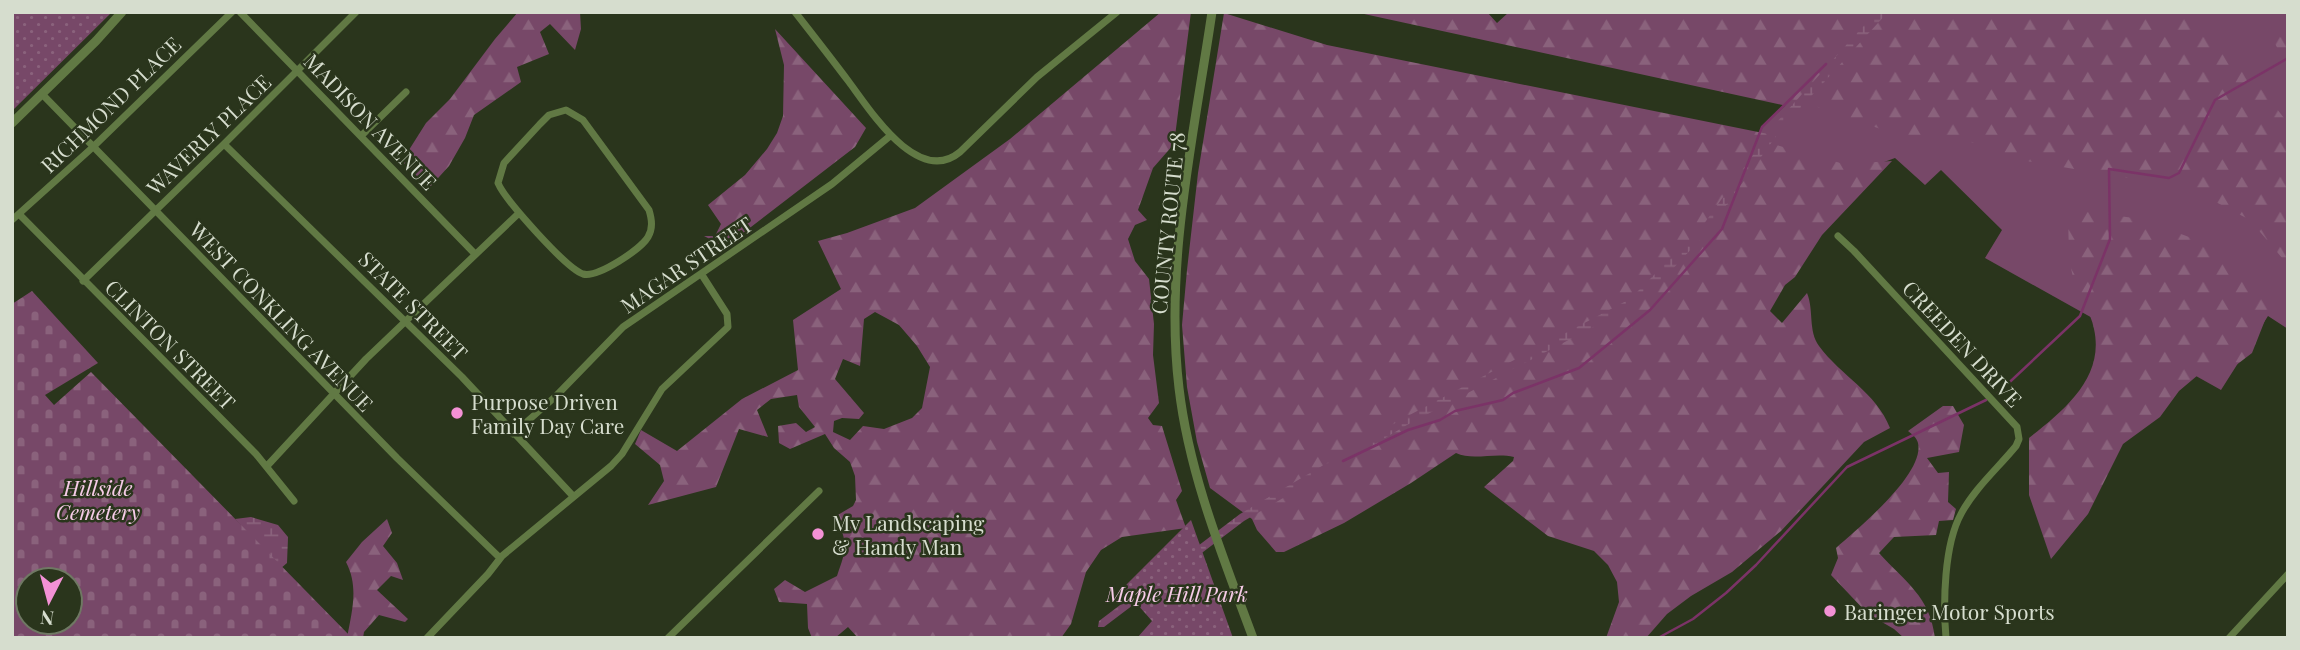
<svg xmlns="http://www.w3.org/2000/svg" width="2300" height="650" viewBox="0 0 2300 650" font-family="'Playfair Display',serif">
  <style>
    .grass { fill: #774868 }
    .forest { fill: url(#forest-firs); fill-rule: evenodd }
    .wetland { fill: url(#wetland-marsh) }
    .cemetery { fill: url(#cemetery-stones); fill-rule: evenodd }
    .park { fill: url(#park-dots) }
    .lines { fill: none; stroke-linecap: round; stroke-linejoin: round }
    .stream { stroke: #7b3367; stroke-width: 2.5 }
    .minor { stroke: #617944; stroke-width: 7 }
    .tertiary { stroke: #617944; stroke-width: 9 }
    .poi-dot { fill: #f391d5; stroke: #2a351c; stroke-width: 2.5 }
    .labels { text-anchor: middle; dominant-baseline: central; stroke-width: 5; stroke-linejoin: round; paint-order: stroke }
    .street-label { font-size: 21px; fill: #d6ddce; stroke: #2a351c }
    .poi-label { font-size: 21px; fill: #d6ddce; stroke: #2a351c; text-anchor: start }
    .park-label { font-size: 21px; font-style: italic; fill: #f7cce8; stroke: #2a351c }
  </style>
  <defs>
    <pattern id="forest-firs" width="22" height="20" patternUnits="userSpaceOnUse" patternTransform="scale(1.75)"><rect width="22" height="20" fill="#774868"/><path d="M5 1l3.5 6h-7zM16 11l3.5 6h-7z" fill="#8a627c"/></pattern>
    <pattern id="wetland-marsh" width="20" height="14" patternUnits="userSpaceOnUse" patternTransform="scale(1.75)"><rect width="20" height="14" fill="#774868"/><path d="M1 5h8M5 5V1M11 12h8M15 12V8" fill="none" stroke="#8a627c"/></pattern>
    <pattern id="cemetery-stones" width="16" height="16" patternUnits="userSpaceOnUse" patternTransform="scale(1.75)"><rect width="16" height="16" fill="#774868"/><path d="M2 7V4a2 2 0 0 1 4 0v3zM10 15v-3a2 2 0 0 1 4 0v3z" fill="#8a627c"/></pattern>
    <pattern id="park-dots" width="8" height="8" patternUnits="userSpaceOnUse" patternTransform="scale(1.75)"><rect width="8" height="8" fill="#774868"/><path d="M2 2h.1M6 6h.1" fill="none" stroke="#8a627c" stroke-width="1.8" stroke-linecap="round"/></pattern>
  </defs>
  <rect width="100%" height="100%" fill="#2a351c"/>
  <path class="grass" d="M1898,12h390v317l-20,-13 -47,74 -236,-132 17,-28 -61,-60 -16,15 -30,-27 -202,74 70,-105 64,-62z"/>
  <path class="forest" d="M518,12h62l1,17 -6,21 -25,-26 -10,8 9,22 -32,13 4,15 -47,33 -9,23 -16,28 -20,22 -27,-27 24,-38 24,-24 45,-60z
    M1161,12h30l-17,132 -21,24 -15,42 9,10 -12,5 -7,14 7,22 14,18 5,45 -1,31 6,48 -11,15 5,7 9,1 20,65 -6,9 10,28 -64,9 -21,13 -15,22 -15,52 -10,14h-203l-10,-11 -13,11h-23l-4,-10 -1,-24 -28,-2 -5,-13 11,-9 20,12 32,-16c10,-29 11,-31 -1,-60l17,-10 3,-6 -1,-24 -5,-14 -16,-14 -9,-14 -35,15 -11,-6 -1,-17 18,-3 10,9 9,-5 -16,-20 -2,-12 -26,4 -14,11 11,27 -29,-8 -23,58 -68,18 16,-24 -4,-16 -25,-21 6,-14 36,21 65,-52 56,-29 -5,-50 48,-31 -23,-48 29,-8 68,-25 95,-69zM875,312l24,13 18,21 13,21 -8,41 -10,10 -28,11 -21,-3 -13,14 -17,-8 1,-11 8,-3 17,1 5,-6 -29,-34 8,-20 17,7 4,-47z
    M1355,12h132l10,11 12,-11h691l88,111v142l-38,-45 -57,-30 -16,-20 -30,11 -163,-27 -7,-10 -30,-9 -32,6 -112,-39 -7,6z
    M2258,12h30v57l-25,-49z
    M1224,13l103,32 446,90 -4,8 75,21 48,-3 -70,74 -27,42 -10,8 -15,26 12,12 25,-30c7,17 1,38 12,53 22,30 57,46 71,82l-26,14 -83,89 -49,41 -41,24 -24,18 -21,24h-40l13,-36 -2,-20 -9,-17 -14,-14 -46,-15 -64,-49 29,-26 1,-4c-19,-5 -41,4 -58,-4l-45,30 -67,40 -60,29h-8l-19,-22 -5,-11 -42,-31 -13,-46 -10,-55 -5,-62 5,-55 11,-97z
    M775,29l91,99 -11,19 -130,100 -21,-11h11l6,-12 -13,-19 37,-30 22,-26 10,-16 6,-17 1,-51z
    M2068,209l73,10 72,27 62,49 -23,58 -17,13 -37,9 -19,16 -19,26 -37,27 -35,70 -37,45 -22,-64v-57c34,-27 76,-60 65,-109 -3,-17 -14,-30 -19,-45 -8,-24 -6,-50 -7,-75z
    M1943,406h10l11,19 -5,27 -32,6 11,15 11,-1 -1,30 8,7 -3,11 -14,1 -3,14 -42,2 -15,16c26,29 51,43 56,85h-31l-10,-9 -26,-15 -37,-39 7,-17 -2,-10c21,-19 89,-74 82,-105 -1,-5 -6,-9 -10,-12z
    M387,519l5,14 -9,13 14,17 6,17 -12,-4 -14,14 31,29 -3,3 -26,-7 -15,17 -1,6h-16c5,-27 12,-51 -1,-76l16,-20z"/>
  <path class="wetland" d="M1876,12h12l-106,116 -75,104 -50,54 -22,19 -228,120 -163,96 -140,106h-6l1,-6 141,-107 162,-95 228,-120 71,-71 74,-104z
    M251,517l27,8 10,12 -1,26 -7,6 -45,-50z"/>
  <path class="cemetery" d="M32,291l66,72 -53,32 9,10 37,-33 261,266h-340v-334zM28,580h42v42h-42z"/>
  <path class="park" d="M12,12h100l-100,99z
    M1191,520l42,118h-96l15,-17 -29,-33z"/>
  <g class="lines">
    <path class="stream" d="M1998,393l82,-77 30,-77 -1,-70 60,9 10,-5 36,-73 73,-42
      M1343,461l65,-31 32,-10 15,-9 48,-11 10,-7 66,-25 71,-58 72,-81 40,-102 64,-63
      M1658,638l35,-19 33,-26 30,-28 91,-98 139,-67"/>
    <path class="minor" d="M240,12l235,242
      M795,12c18,23 36,46 54,70 21,28 69,105 111,70l77,-75 80,-65
      M42,94l355,364 103,100
      M566,110l17,10 66,90c3,10 4,18 -1,27 -7,12 -50,41 -65,37 -16,-5 -78,-74 -85,-91l6,-20 36,-39 9,-9z
      M361,136l45,-44
      M224,144l238,233 111,119
      M19,214l237,240 38,47
      M12,220l81,-73 139,-135
      M1838,236l16,15 163,176 2,12 -3,7c-18,22 -42,43 -55,68 -17,31 -18,89 -15,124
      M83,281l141,-137 132,-132
      M513,434l43,-38 67,-69 209,-143 58,-48
      M267,466l99,-107 153,-146
      M427,638l61,-64 14,-18 109,-90 11,-12 40,-65 66,-62 -1,-13 -25,-39
      M668,638l151,-147
      M2229,638l59,-64"/>
    <path class="tertiary" d="M1212,12c-18,123 -48,252 -33,376 10,86 44,169 74,250
      M12,123l84,-82 26,-29"/>
  </g>
  <g class="poi-dot">
    <circle cx="457" cy="413" r="7"/>
    <circle cx="818" cy="534" r="7"/>
    <circle cx="1830" cy="611" r="7"/>
  </g>
  <g class="labels">
    <g class="street-label">
      <text transform="translate(110 104) rotate(-44)">RICHMOND PLACE</text>
      <text transform="translate(371 121) rotate(46)">MADISON AVENUE</text>
      <text transform="translate(208 134) rotate(-44)">WAVERLY PLACE</text>
      <text transform="translate(1167 223) rotate(-84)">COUNTY ROUTE 78</text>
      <text transform="translate(686 264) rotate(-34)">MAGAR STREET</text>
      <text transform="translate(414 305) rotate(45)">STATE STREET</text>
      <text transform="translate(282 316) rotate(46)">WEST CONKLING AVENUE</text>
      <text transform="translate(1963 343) rotate(47)">CREEDEN DRIVE</text>
      <text transform="translate(171 344) rotate(45)">CLINTON STREET</text>
    </g>
    <g class="poi-label">
      <text x="471" y="401">Purpose Driven<tspan x="471" dy="24">Family Day Care</tspan></text>
      <text x="832" y="522">Mv Landscaping<tspan x="832" dy="24">&amp; Handy Man</tspan></text>
      <text x="1844" y="611">Baringer Motor Sports</text>
    </g>
    <g class="park-label">
      <text x="98" y="487">Hillside<tspan x="98" dy="24">Cemetery</tspan></text>
      <text x="1177" y="593">Maple Hill Park</text>
    </g>
  </g>
  <rect width="2300" height="650" fill="none" stroke="#d6ddce" stroke-width="28"/>
  <g transform="translate(49 601) rotate(186)"><circle r="33" fill="#2a351c" stroke="#6f7863" stroke-width="2"/>
  <path d="M0-5L12 26L0 18L-12 26Z" fill="#f391d5"/>
  <text y="-10" font-size="19" font-weight="bold" text-anchor="middle" fill="#d6ddce">N</text>
  </g>
</svg>
